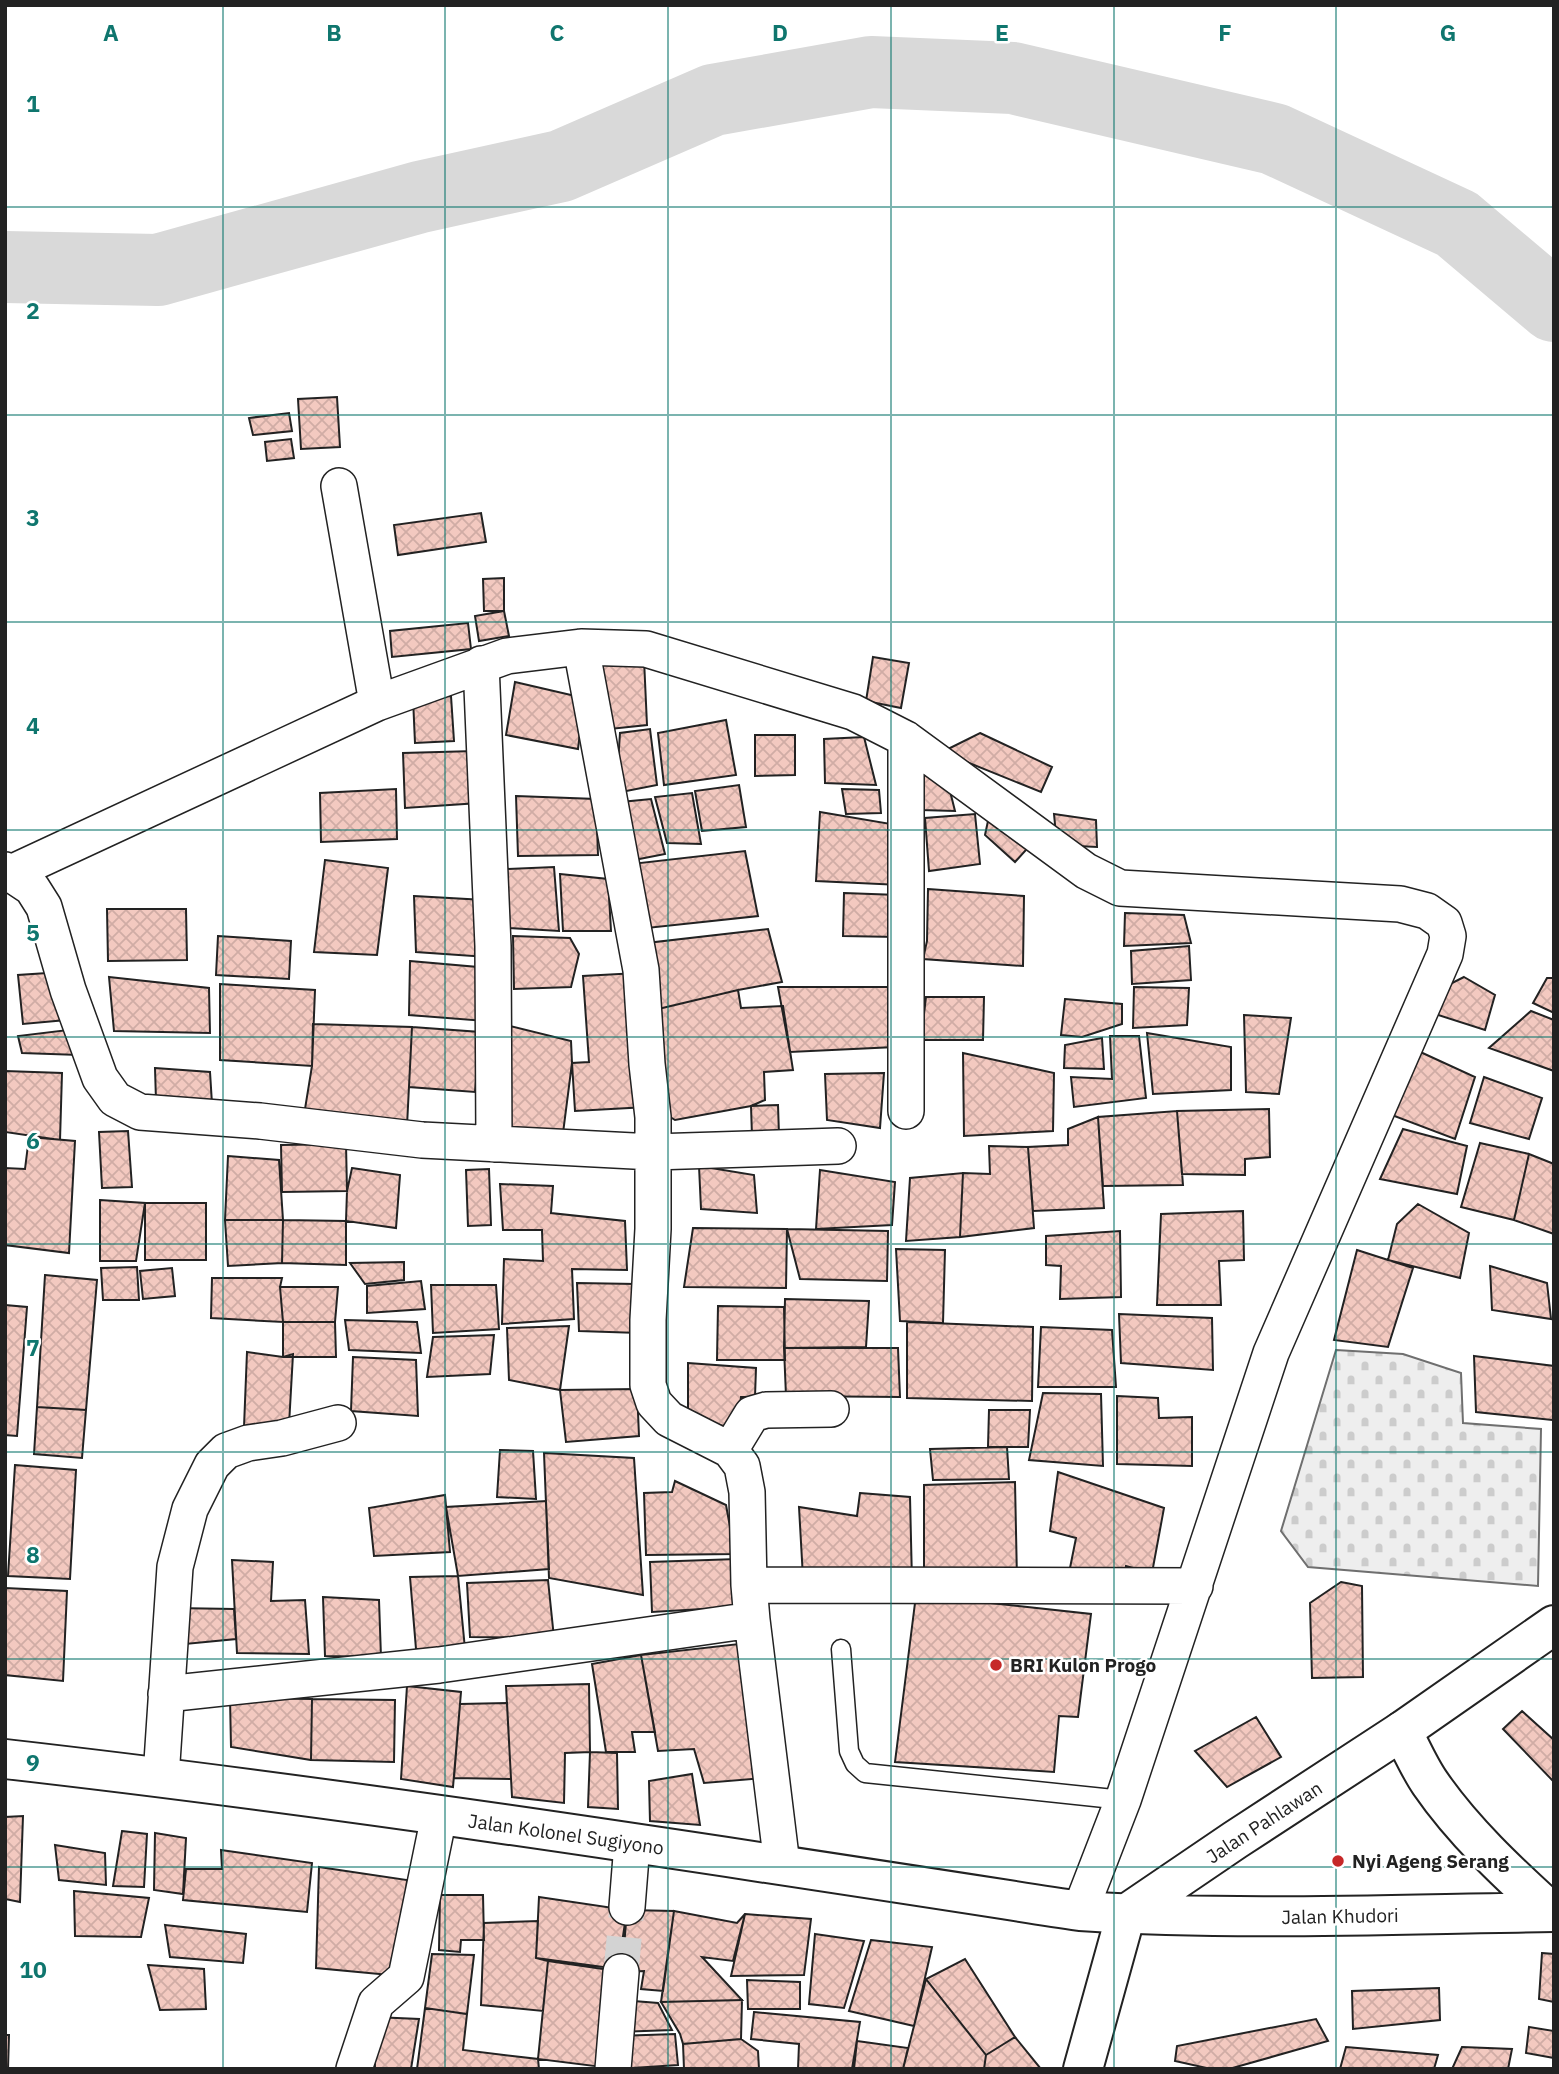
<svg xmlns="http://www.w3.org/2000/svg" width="1559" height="2074" viewBox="0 0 1559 2074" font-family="'IBM Plex Sans',sans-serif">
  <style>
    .cemetery { fill: url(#cemetery-stones); stroke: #6f6f6f; stroke-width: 2 }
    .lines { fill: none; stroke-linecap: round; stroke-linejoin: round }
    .river { stroke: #d9d9d9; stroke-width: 72 }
    .building { fill: url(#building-cross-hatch); stroke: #222; stroke-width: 2 }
    .minor-tunnel { stroke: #d3d3d3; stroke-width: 35; stroke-dasharray: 35 18; stroke-linecap: butt }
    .service-casing { stroke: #222; stroke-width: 21 }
    .minor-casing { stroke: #222; stroke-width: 38 }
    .secondary-casing { stroke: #222; stroke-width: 42 }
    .primary-casing { stroke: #222; stroke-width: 42 }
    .trunk-casing { stroke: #222; stroke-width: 42 }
    .service { stroke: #fff; stroke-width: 18 }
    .minor { stroke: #fff; stroke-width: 35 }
    .secondary { stroke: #fff; stroke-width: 38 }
    .primary { stroke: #fff; stroke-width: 38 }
    .trunk { stroke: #fff; stroke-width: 38 }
    .grid { fill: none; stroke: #0f766e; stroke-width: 2; stroke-opacity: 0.55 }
    .poi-dot { fill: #c62828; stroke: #fff; stroke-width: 2.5 }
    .labels { text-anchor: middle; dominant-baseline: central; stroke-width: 5; stroke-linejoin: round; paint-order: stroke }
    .poi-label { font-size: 19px; font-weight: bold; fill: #222; stroke: #fff; text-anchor: start }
    .street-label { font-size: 19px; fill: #222; stroke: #fff }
    .grid-label { font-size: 23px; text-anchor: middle; font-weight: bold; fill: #0f766e; stroke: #fff; stroke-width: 5; stroke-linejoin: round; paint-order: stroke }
  </style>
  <defs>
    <pattern id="cemetery-stones" width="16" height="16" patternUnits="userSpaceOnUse" patternTransform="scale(1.75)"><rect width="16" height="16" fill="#eee"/><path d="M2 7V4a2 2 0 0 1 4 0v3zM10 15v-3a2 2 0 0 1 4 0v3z" fill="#ccc"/></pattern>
    <pattern id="building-cross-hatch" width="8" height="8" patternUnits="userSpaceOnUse" patternTransform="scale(1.75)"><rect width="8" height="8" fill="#f3c9c0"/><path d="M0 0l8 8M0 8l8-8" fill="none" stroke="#d0aca5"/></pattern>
  </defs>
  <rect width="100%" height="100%" fill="#fff"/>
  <path class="cemetery" d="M1336,1350l67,4 58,19 2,50 78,6 -3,157 -230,-19 -27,-36z"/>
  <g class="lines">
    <path class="river" d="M5,267l153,3 262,-73 141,-31 152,-66 158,-28 142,6 261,61 183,85 97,82"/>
  </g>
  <path class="building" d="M337,397l3,50 -39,2 -3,-50z
    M289,413l3,18 -39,4 -4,-17z
    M291,439l3,19 -27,3 -2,-19z
    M481,513l5,29 -88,13 -4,-30z
    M504,578v33h-20l-1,-32z
    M504,611l5,25 -30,5 -4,-25z
    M468,623l3,26 -79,8 -2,-26z
    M873,657l36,6 -8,45 -35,-7z
    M644,659l3,66 -37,4 -16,-54 13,-14z
    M515,682l69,16 -6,51 -72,-14z
    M451,696l3,45 -39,2 -2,-45z
    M726,720l10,55 -72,10 -6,-52z
    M650,729l7,56 -41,8 4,-60z
    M980,733l72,34 -11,25 -99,-40z
    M755,735h40v40l-40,1z
    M864,737l12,48 -51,-2 -1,-44z
    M475,751l4,52 -74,5 -2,-55z
    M917,771h28l10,40 -34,-1z
    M739,785l7,42 -44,4 -7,-40z
    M396,789l1,50 -76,3 -1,-49z
    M842,789l37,1 2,23 -35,1z
    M692,793l9,51 -34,-1 -12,-46z
    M516,796l80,3 2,56 -80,1z
    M651,799l14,55 -41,8 -3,-60z
    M991,807l44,33 -20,22 -30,-27z
    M820,812l71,12 9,61 -84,-4z
    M975,814l5,50 -51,7 -4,-53z
    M1054,814l42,6 1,27 -40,-2z
    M745,851l13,65 -111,12 -16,-64z
    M325,860l63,8 -11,87 -63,-3z
    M554,867l5,64 -50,-3 -4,-59z
    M560,874l48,5 3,52h-48z
    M928,889l96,7 -1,70 -100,-7 4,-18z
    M844,893l54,2 -1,42 -54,-1z
    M414,896l70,4 3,57 -71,-5z
    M107,909h79l1,51 -79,1z
    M1125,913l59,2 7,28 -67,3z
    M768,929l14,53 -44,8 -84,20 -7,-67z
    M218,936l73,5 -2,38 -73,-4z
    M513,936l57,2 9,16 -8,33 -57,2z
    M1189,946l2,34 -59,4 -1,-33z
    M410,961l79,7 -4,53 -76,-6z
    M62,972l4,48 -43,4 -5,-49z
    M637,973l10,134 -72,4 -3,-48 17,-1 -6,-86z
    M109,977l100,11 1,45 -96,-2z
    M1464,977l31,18 -10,35 -53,-17 16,-28z
    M1547,978h7v35l-21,-10z
    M220,984l95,6 -3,76 -92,-6z
    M778,987h113l4,60 -105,5z
    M1134,987l55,1 -2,37 -54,3z
    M738,990l3,18 42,-2 10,64 -29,2 1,28 -14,6 -76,14 -19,-12 -2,-98z
    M926,997h58l-1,43h-62z
    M1065,999l57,5v20l-40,13 -21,-2z
    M1531,1011l23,9v51l-65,-23z
    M1244,1015l47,3 -12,76 -33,-2z
    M313,1024l99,3 -5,99 -103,-11 8,-49z
    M502,1024l69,17 1,22 -10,78 -65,-6z
    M412,1027l68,5 -5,60 -66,-5z
    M76,1029l3,26 -57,-2 -4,-17z
    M1147,1033l84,14v43l-78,4z
    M1110,1036h29l7,62 -72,9 -3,-30 41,2z
    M1102,1038l2,31 -40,-1 1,-23z
    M1416,1050l59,27 -20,62 -66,-25z
    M963,1053l91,20 -1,58 -89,5z
    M155,1068l55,4 2,32 -56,-3z
    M5,1071l57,2 -2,67 -55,-8z
    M884,1073l-4,55 -53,-8 -2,-46z
    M1484,1077l58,21 -13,41 -59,-16z
    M778,1105l1,30 -27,1 -1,-30z
    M1269,1109l1,48 -25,2v16l-63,-1 -5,-63z
    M1177,1111l6,74 -80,1 -5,-69z
    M1098,1117l6,91 -71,3 -5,-64 40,-2v-16z
    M1403,1129l64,17 -10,48 -77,-15z
    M128,1131l4,56 -30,1 -3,-56z
    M29,1137l46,4 -6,112 -64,-8v-77l20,1z
    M1480,1143l49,11 -15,66 -53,-13z
    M346,1144l1,47 -65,1 -1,-47z
    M989,1146l39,1 6,81 -74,9 3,-64 27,1z
    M1529,1154l25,10v70l-40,-14z
    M228,1156l51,4 4,60h-58z
    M699,1166l55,9 3,38 -56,-4z
    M352,1168l48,7 -4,53 -50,-7 1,-30z
    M489,1169l2,56 -23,1 -2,-56z
    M820,1170l75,12 -3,43 -76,4z
    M963,1173l-3,64 -54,4 4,-63z
    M500,1184l53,2 -2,27 74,8 2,49 -55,-1 2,50 -72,5 2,-65 39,2 -1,-31h-39z
    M100,1200l45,3 -9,58h-36z
    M145,1203h61v57h-61z
    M1418,1204l51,29 -9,45 -72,-18 9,-36z
    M1243,1211l1,49 -25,1 2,44h-64l4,-91z
    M225,1220h58l-1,43 -54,3z
    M283,1220l63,1v44l-64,-2z
    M693,1228l94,1 -1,59 -102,-1z
    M787,1229l101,2 -1,50 -87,-2z
    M1120,1231l1,66 -61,2 1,-33 -15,-1v-29z
    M896,1249l49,1 -2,73 -43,-2z
    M1357,1250l56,18 -25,79 -54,-7z
    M404,1262v18l-39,4 -15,-21z
    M1490,1266l57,17 4,36 -59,-9z
    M137,1267l2,33h-36l-2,-32z
    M172,1268l3,28 -32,3 -3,-28z
    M45,1275l52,5 -11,130 -49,-3z
    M212,1278h70l-2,9 3,35 -72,-4z
    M421,1281l4,28 -58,4v-27z
    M577,1283l59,1 3,49 -60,-2z
    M431,1285h65l3,44 -66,4z
    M280,1287h58l-3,35h-52z
    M785,1299l84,2 -3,46 -82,1z
    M5,1305l22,2 -10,129 -12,-1z
    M718,1306l66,1 1,53h-68z
    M1119,1314l93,4 1,52 -92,-7z
    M345,1320l72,2 4,31 -72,-3z
    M283,1322h52l1,35h-53z
    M907,1322l126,5 -1,74 -125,-3z
    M569,1326l-9,64 -51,-10 -2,-52z
    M1041,1327l71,3 4,57h-78z
    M494,1335l-4,39 -63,3 6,-40z
    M784,1348h114l2,49 -114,-1z
    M247,1352l36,5 10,-3 -4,71 -45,2z
    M1474,1356l80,10v51l-2,3 -76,-8z
    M353,1357l63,3 2,56 -67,-5z
    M688,1363l68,5 -1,29h-14l-3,29 -50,-1z
    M637,1389l2,47 -73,6 -6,-52z
    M1043,1393l58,1 2,72 -74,-6z
    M1117,1396l41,2 1,20 33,-1v49l-75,-2z
    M37,1407l49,3 -4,48 -48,-4z
    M989,1410h41l-2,37h-40z
    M1007,1447l2,32 -76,1 -3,-31z
    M500,1450l33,1 3,48 -39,-2z
    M544,1453l90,5 9,137 -94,-17z
    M15,1465l61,5 -6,109 -62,-3z
    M1058,1472l106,36 -12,65 -26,-7 -2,18 -55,-11 7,-35 -26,-7z
    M675,1481l51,24 9,49 -89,1 -2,-62 28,-1z
    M1015,1482l2,98 -93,-5v-90z
    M860,1493l50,4 2,85 -109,-4 -4,-71 58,9z
    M445,1495l5,57 -76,4 -5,-48z
    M546,1501l3,68 -91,7 -12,-69z
    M737,1559l-1,48 -84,5 -2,-50z
    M232,1560l41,2 -2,39 34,-1 4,54 -72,-1z
    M458,1576l7,73h-49l-6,-72z
    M548,1580l6,58 -84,-1 -3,-54z
    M1341,1582l21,4 1,91 -51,1 -2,-75z
    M5,1588l62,3 -4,90 -58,-6z
    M916,1595l175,19 -13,103 -19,-1 -5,56 -159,-10z
    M323,1597l56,3 2,57 -56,-1z
    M174,1608l60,1 2,30 -61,6z
    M739,1644l26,134 -61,5 -10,-34 -36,2 -17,-96z
    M641,1655l14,77h-23l3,20h-29l-14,-88z
    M589,1684l1,68 -25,1 -1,50 -52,-6 -6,-111z
    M407,1686l54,6 -8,95 -52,-8z
    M230,1698l82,1 -1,61 -80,-13z
    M312,1699l83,1 -1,62 -83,-2z
    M507,1703l4,76 -57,-1 6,-74z
    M1522,1711l32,29v42l-51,-53z
    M1256,1717l25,40 -54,30 -32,-36z
    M590,1752l27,1 1,56 -30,-2z
    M692,1774l8,51 -50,-4 -1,-40z
    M23,1816l-3,86 -15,-3v-82z
    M122,1831l25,3 -3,53 -31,-1z
    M155,1833l31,5 -3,56 -29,-4z
    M55,1845l50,8 1,32 -47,-5z
    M221,1850l91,13 -5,49 -124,-12 3,-31h36z
    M319,1867l88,13 -7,96 -84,-8z
    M74,1891l75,7 -8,39 -66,-1z
    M440,1895h43l1,45h-23l-1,12 -21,-2z
    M539,1897l88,13 -9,59 -82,-11z
    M627,1910l47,1 -11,80 -22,-2 3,-18 -22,1z
    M674,1911l63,12 8,-9 -12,47 -31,-4 40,43 -81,2z
    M745,1914l66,5 -7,56 -73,1z
    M538,1921l-2,37 12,3 -5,50 -62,-6 3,-82z
    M165,1925l81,9 -3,29 -73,-6z
    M815,1934l49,7 -20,67 -35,-4z
    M871,1940l61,7 -18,79 -65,-15z
    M1542,1953l12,1v48l-15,-3z
    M432,1954l42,1 -7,59 -42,-6z
    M965,1959l50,78 -29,18 -60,-76z
    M548,1961l69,10 -7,97 -72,-9z
    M148,1965l56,4 2,40 -46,1z
    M926,1979l60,76 -2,14h-81z
    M747,1980l53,2v27h-52z
    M1439,1988l1,32 -87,9 -1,-38z
    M621,2000l37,3 14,27 -55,2z
    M742,2000l-1,39 -58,5 -3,-10 -19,-32z
    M425,2008l42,6 -4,36 75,9 1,10h-122z
    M754,2012l106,10 -8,47h-54l1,-25 -48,-5z
    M374,2017l45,2 -8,50h-36z
    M1316,2019l12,22 -99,28h-18l-36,-8 2,-15z
    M1529,2027l25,4v27l-28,-5z
    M675,2034l3,31 -61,4v-33z
    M5,2035h4l-1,34h-3z
    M1015,2037l26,32h-57l2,-14z
    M741,2039l17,12 1,18h-75l-1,-25z
    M857,2041l51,7 -5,21h-49z
    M1346,2047l92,8 -4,14h-94z
    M1462,2047l50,2 -4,20h-56z"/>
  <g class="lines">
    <path class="minor-tunnel" d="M621,1972l6,-65"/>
    <g class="service-casing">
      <path id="service" d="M841,1649l8,102 6,13 10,9 258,27"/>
    </g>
    <g class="minor-casing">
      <path id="minor" d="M339,486l38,217
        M581,647l60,323 6,94 6,53v35l185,-6
        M481,664l12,282 1,198
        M906,739v372
        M5,870l27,18 12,19 24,83 32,88 15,21 25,13 120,9 162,19 231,12v77l-5,91v65l6,18 15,16 61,31 12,16 5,26 2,93 3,35 30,245
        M11,873l366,-170 130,-47 74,-9 65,2 207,63 53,27 180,132 34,17 280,16 27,7 17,12 4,13 -3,18 -174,399 -148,447 -43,111
        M730,1450l22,-36 14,-4 65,-1
        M749,1585l446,1
        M166,1694l273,-29 313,-45
        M161,1777l14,-210 15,-58 22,-44 14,-14 22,-8 34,-5 56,-15
        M627,1907l5,-63
        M354,2069l22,-66 30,-26 33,-161
        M613,2069l8,-97"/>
    </g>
    <g class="secondary-casing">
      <path id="secondary" d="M1083,2069l43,-155"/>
    </g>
    <g class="primary-casing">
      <path id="primary" d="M1402,1731l152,-106"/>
    </g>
    <g class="trunk-casing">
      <path id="trunk" d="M5,1759c360,41 717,97 1075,152 158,10 316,3 474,1
        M1126,1914l109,-74 167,-109c9,17 17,36 28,52 33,48 78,90 121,129"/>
    </g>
    <use href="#service" class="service"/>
    <use href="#minor" class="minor"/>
    <use href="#secondary" class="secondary"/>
    <use href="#primary" class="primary"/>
    <use href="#trunk" class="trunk"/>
  </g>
  <path class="grid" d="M223,5v2064M445,5v2064M668,5v2064M891,5v2064M1114,5v2064M1336,5v2064M5,207h1549M5,415h1549M5,622h1549M5,830h1549M5,1037h1549M5,1244h1549M5,1452h1549M5,1659h1549M5,1867h1549"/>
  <g class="poi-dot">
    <circle cx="996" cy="1665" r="7"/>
    <circle cx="1338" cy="1861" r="7"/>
  </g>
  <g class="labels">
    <g class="poi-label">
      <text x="1010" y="1665">BRI Kulon Progo</text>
      <text x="1352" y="1861">Nyi Ageng Serang</text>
    </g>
    <g class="street-label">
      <text transform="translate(1264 1822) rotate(-33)">Jalan Pahlawan</text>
      <text transform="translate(566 1834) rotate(8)">Jalan Kolonel Sugiyono</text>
      <text transform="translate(1340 1916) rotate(-1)">Jalan Khudori</text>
    </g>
  </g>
  <g class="grid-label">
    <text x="111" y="41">A</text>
    <text x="334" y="41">B</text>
    <text x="557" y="41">C</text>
    <text x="780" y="41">D</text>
    <text x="1002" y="41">E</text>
    <text x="1225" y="41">F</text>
    <text x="1448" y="41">G</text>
    <text x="33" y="112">1</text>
    <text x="33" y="319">2</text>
    <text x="33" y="526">3</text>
    <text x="33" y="734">4</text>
    <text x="33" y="941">5</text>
    <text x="33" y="1149">6</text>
    <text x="33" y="1356">7</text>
    <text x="33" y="1563">8</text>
    <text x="33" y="1771">9</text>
    <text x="33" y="1978">10</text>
  </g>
  <rect width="1559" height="2074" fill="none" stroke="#222222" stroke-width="14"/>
</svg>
